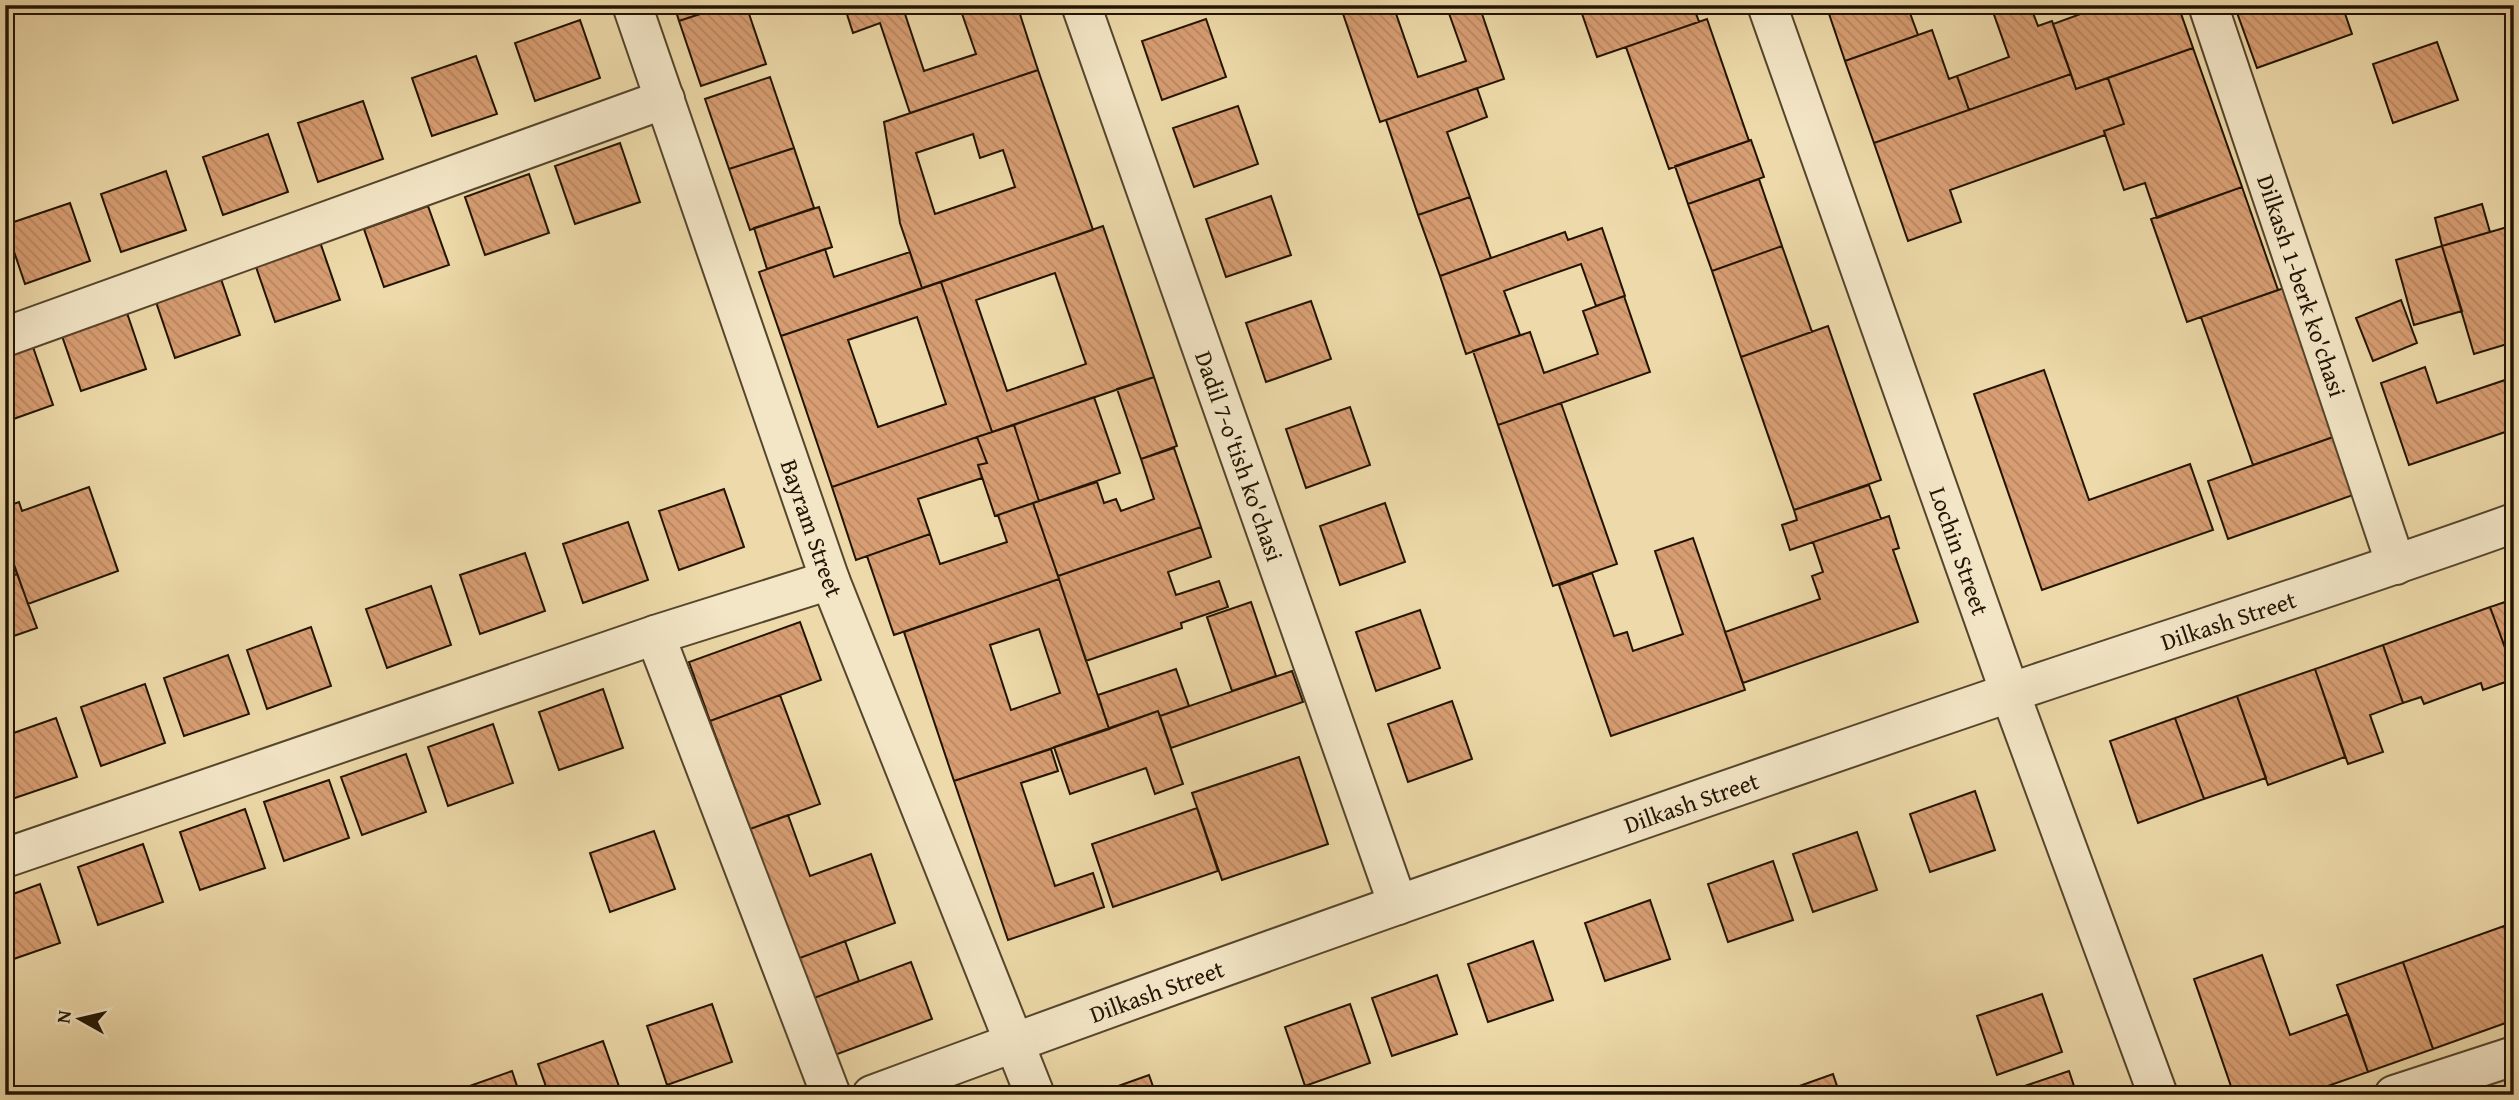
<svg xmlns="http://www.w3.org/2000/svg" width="2519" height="1100" viewBox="0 0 2519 1100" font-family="'Gentium Book Plus',serif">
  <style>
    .building { fill: url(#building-back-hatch); stroke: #221402; stroke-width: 2; fill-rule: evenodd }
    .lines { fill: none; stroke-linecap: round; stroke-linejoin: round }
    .minor-casing { stroke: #55452c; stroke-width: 42 }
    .tertiary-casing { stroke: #55452c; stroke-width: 42 }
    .minor { stroke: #f3e6c7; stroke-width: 38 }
    .tertiary { stroke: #f3e6c7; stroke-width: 38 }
    .labels { text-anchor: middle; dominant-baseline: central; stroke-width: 5; stroke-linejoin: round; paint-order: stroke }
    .street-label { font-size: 24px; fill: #221402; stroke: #f3e6c7 }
  </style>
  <defs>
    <pattern id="building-back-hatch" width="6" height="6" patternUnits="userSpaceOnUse" patternTransform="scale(1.75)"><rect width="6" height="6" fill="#d89e73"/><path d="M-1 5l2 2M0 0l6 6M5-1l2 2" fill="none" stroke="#b98762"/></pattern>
  </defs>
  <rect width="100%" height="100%" fill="#edd9a9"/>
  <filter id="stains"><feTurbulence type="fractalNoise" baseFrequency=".00286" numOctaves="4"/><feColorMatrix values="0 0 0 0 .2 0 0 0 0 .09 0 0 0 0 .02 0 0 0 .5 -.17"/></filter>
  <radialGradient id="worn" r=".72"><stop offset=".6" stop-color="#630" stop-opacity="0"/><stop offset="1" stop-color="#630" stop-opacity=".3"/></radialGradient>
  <path class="building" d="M674,5h37l2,5 -34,11z
    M727,5h19l20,59 -65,22 -22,-65z
    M844,5h58l22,66 52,-17 -17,-49h58l21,65 -128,43 -30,-90 -27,10z
    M1340,5h53l25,72 48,-16 -20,-56h33l25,74 -124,43z
    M1579,5h114l6,17 -102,35z
    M1826,5h81l11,30 -73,26z
    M2001,5h29l8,21 14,-5 19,53 -102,36 -12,-34 52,-19 -17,-48z
    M2105,5h73l15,43 -117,41 -23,-65z
    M2342,5l10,29 -95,34 -22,-61 5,-2z
    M1206,19l20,58 -64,23 -20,-59z
    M1707,19l42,122 -80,28 -43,-122z
    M580,20l20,58 -65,23 -20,-58z
    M1932,30l17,49 8,-3 12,34 -95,33 -29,-82z
    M2437,42l21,58 -65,23 -20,-59z
    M2193,48l49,139 -85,31 -12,-35 -21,7 -20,-59 20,-7 -16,-46z
    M476,56l21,58 -65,22 -20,-58z
    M1038,70l55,160 -171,58 -22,-65 -16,-101zM973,134l7,24 23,-8 12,37 -80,27 -19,-61z
    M2071,74l5,15 32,-11 16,46 -20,7 1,4 -155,55 11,32 -53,19 -34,-98z
    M770,77l24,71 -65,21 -24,-70z
    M1477,88l10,29 -40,15 23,65 -52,18 -32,-95z
    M363,101l20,58 -65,23 -20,-59z
    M1238,106l20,58 -64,23 -21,-59z
    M268,134l20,58 -65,23 -20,-58z
    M1751,140l13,37 -76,27 -13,-38z
    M620,143l20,59 -65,22 -20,-58z
    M794,148l20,60 -64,22 -21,-61z
    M166,171l20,59 -65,22 -20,-58z
    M529,174l20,59 -64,22 -20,-58z
    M1759,179l23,67 -70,25 -24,-67z
    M2242,187l36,103 -91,32 -36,-103z
    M1271,196l20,59 -65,22 -20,-58z
    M1470,197l21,61 -51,18 -22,-61z
    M70,203l20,58 -65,23 -20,-59z
    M2482,204l8,28 -48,14 -7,-28z
    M428,206l21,59 -65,22 -20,-58z
    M819,207l13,40 -65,22 -13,-41z
    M2514,225v117l-40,12 -32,-108z
    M1103,226l51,151 -162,55 -51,-150zM1055,273l31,91 -79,27 -31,-91z
    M1602,228l23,68 -29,10 -15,-42 -77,27 16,44 -54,19 -26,-78 125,-44 3,8z
    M320,242l20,58 -65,22 -20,-58z
    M1782,246l30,86 -71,25 -29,-86z
    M2442,246l20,65 -48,14 -18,-65z
    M825,249l9,28 76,-25 12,36 -141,48 -22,-64z
    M220,276l20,59 -65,23 -20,-59z
    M941,282l51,150 -160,55 -51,-151zM917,317l29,87 -68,23 -30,-87z
    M2284,288l52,148 -83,29 -52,-148z
    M1624,296l26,76 -152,53 -25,-74 57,-19 14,41 54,-19 -15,-43z
    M2401,300l16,43 -44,18 -17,-43z
    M1311,301l20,58 -65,23 -20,-59z
    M126,310l20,59 -65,22 -20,-58z
    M1828,326l53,154 -87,30 -53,-153z
    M33,347l20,58 -48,17v-66z
    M2425,367l12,36 77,-26v52l-105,36 -28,-82z
    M2044,370l45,130 101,-36 23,66 -171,60 -68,-196z
    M1154,377l23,69 -36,13 -24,-70z
    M1094,397l26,76 -81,28 -25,-76z
    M1561,403l56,161 -64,22 -55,-161z
    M1350,407l20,58 -64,23 -20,-59z
    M1014,425l25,76 -44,15 -17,-51 9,-2 -10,-26z
    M2336,436l20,58 -128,45 -20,-58z
    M977,437l10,26 -9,2 4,13 -64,21 12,35 -74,26 -24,-73z
    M1174,448l27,79 -143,49 -25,-73 64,-21 7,21 12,-4 5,12 33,-12 -13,-40z
    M1869,485l12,34 -91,31 -8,-25 15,-5 -3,-10z
    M89,487l29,84 -90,33 -23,-65v-32l14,-5 3,9z
    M724,489l20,58 -65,23 -20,-59z
    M1033,503l26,76 -165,56 -27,-79 63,-22 10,30 67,-22 -9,-27z
    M1385,503l20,59 -65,23 -20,-59z
    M1889,516l10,32 -6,2 25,72 -175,61 -18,-51 95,-33 -8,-23 11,-4 -10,-30z
    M628,522l20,58 -65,23 -20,-59z
    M1201,527l10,30 -43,15 8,23 43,-14 9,26 -47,16 1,5 -96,33 -28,-85z
    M1693,538l52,152 -134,46 -52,-151 33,-12 22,63 13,-4 6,19 50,-17 -28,-83z
    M5,539l12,35 -12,4z
    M525,553l20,58 -65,23 -20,-59z
    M17,574l20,54 -32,11v-61z
    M1059,579l50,150 -155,52 -50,-149zM1039,629l21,64 -49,17 -21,-65z
    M431,586l20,59 -64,23 -21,-59z
    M2514,599v73l-24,-65z
    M1251,602l25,74 -44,15 -25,-74z
    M2490,607l24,65v7l-31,11 -2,-7 -57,21 -3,-7 -18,6 -20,-58z
    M1420,610l20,58 -64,23 -20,-59z
    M800,622l21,58 -111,41 -21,-59z
    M311,627l20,59 -64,23 -20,-59z
    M2383,645l20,58 -33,12 13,37 -35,12 -33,-95z
    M228,655l21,59 -65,22 -20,-58z
    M1176,669l13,37 -29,10 -2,-5 -49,18 -11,-34z
    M2315,669l30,88 -77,28 -31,-89z
    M1292,671l11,31 -132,46 -11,-32z
    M145,684l20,59 -64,23 -20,-59z
    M603,689l20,59 -64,22 -20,-58z
    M780,695l40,109 -70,25 -40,-108z
    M2237,696l29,82 -62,21 -29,-81z
    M1452,701l20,58 -64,23 -20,-58z
    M1158,711l25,73 -28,10 -9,-26 -76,26 -16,-47z
    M56,718l21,59 -65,22 -7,-19v-44z
    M2175,718l29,81 -66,24 -28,-82z
    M493,724l20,59 -65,23 -20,-59z
    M1051,749l7,22 -37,12 34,103 38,-13 11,34 -96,33 -54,-159z
    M406,754l20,58 -64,23 -21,-58z
    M1299,757l29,87 -106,36 -30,-87z
    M329,780l20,58 -65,23 -20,-59z
    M1975,791l20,59 -65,22 -20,-58z
    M1197,808l21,63 -105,36 -21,-63z
    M245,809l20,59 -65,22 -20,-58z
    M788,815l22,61 61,-22 24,69 -98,36 -47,-130z
    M654,831l21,58 -65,23 -20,-59z
    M1857,832l20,58 -64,22 -20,-58z
    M143,844l20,58 -65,23 -20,-58z
    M1773,861l20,59 -65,22 -20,-58z
    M40,884l20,59 -55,19v-65z
    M1650,900l20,59 -65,22 -20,-58z
    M2514,922v31l-10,-27z
    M2504,926l10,27v67l-81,29 -30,-87z
    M845,941l14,40 -50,19 -12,-41z
    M1533,941l20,59 -65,22 -20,-58z
    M2262,955l28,80 58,-21 20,58 -66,23h-68l-40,-116z
    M911,962l21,57 -100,37 -21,-57z
    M2403,962l30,87 -65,23 -31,-87z
    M1437,975l20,59 -65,22 -20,-58z
    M2042,994l20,58 -65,23 -20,-59z
    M712,1004l20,58 -65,23 -20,-59z
    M1350,1004l20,59 -65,23 -20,-59z
    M603,1041l19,54h-73l-11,-31z
    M512,1071l8,24h-73v-1z
    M2069,1071l8,24h-73v-2z
    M1833,1074l7,21h-66z
    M1149,1075l7,20h-63z"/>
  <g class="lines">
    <g class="minor-casing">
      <g id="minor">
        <path id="s1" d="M632,5l198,575 205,515"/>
        <path id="s2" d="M1081,5l317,900"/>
        <path id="s3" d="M1767,5l243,688 148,402"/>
        <path id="s4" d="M2208,5l188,560"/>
        <path d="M5,337l660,-238"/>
        <path d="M655,635l176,460"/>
        <path d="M5,858l650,-223 175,-55"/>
        <path d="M2394,1095l120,-39"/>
      </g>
    </g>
    <g class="tertiary-casing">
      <g id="tertiary">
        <path id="s5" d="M872,1095c377,-140 756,-272 1137,-402 168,-57 338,-110 505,-170"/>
      </g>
    </g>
    <use href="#minor" class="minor"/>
    <use href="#tertiary" class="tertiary"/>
  </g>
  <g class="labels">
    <g class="street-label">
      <text stroke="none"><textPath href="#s4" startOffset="296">Dilkash 1-berk ko'chasi</textPath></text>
      <text stroke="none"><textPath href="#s2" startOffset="478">Dadil 7-o'tish ko'chasi</textPath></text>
      <text stroke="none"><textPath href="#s1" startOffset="553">Bayram Street</textPath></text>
      <text stroke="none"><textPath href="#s3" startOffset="579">Lochin Street</textPath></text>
      <text stroke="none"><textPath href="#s5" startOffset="1437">Dilkash Street</textPath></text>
      <text stroke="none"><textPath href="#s5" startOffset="870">Dilkash Street</textPath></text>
      <text stroke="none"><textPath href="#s5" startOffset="303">Dilkash Street</textPath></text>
    </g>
  </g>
  <rect width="2519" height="1100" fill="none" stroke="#edd9a9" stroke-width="28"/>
  <rect x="7" y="7" width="2505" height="1086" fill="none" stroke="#221402" stroke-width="3.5"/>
  <rect x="14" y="14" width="2491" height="1072" fill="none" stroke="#221402" stroke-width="2"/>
  <g transform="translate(80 1019) rotate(278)" stroke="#f3e6c7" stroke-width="5" paint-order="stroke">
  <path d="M0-5L12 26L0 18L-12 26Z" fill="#221402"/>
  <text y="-10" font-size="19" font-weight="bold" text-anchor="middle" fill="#221402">N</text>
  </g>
  <rect width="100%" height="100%" filter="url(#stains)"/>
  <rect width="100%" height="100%" fill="url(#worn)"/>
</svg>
